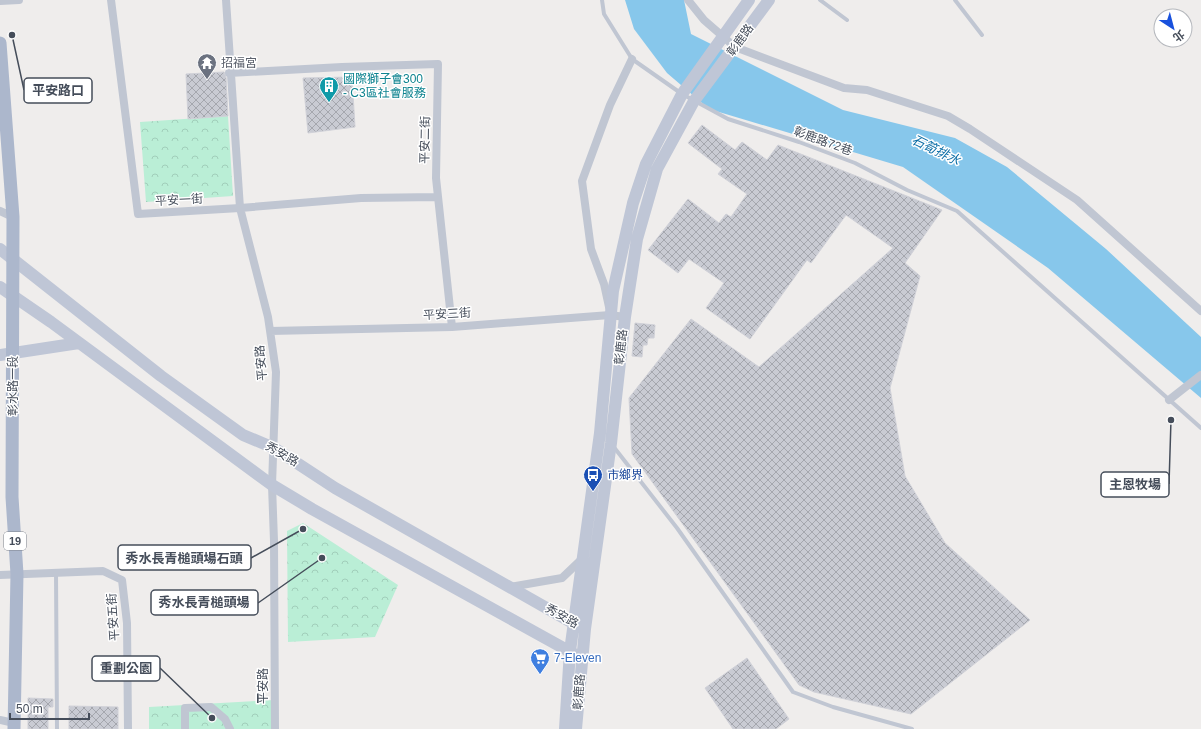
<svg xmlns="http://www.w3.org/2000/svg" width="1201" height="729" viewBox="0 0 1201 729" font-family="Arial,'Noto Sans TC',sans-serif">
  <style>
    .park { fill: url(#park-crowns) }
    .water { fill: #87c7eb }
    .building { fill: url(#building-cross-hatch); stroke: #d0d1d8 }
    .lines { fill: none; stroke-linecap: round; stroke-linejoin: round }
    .lane { stroke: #c0c6d2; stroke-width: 4 }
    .street { stroke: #c0c6d2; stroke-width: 8 }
    .secondary { stroke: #bfc6d6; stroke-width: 12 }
    .primary { stroke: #acb7cc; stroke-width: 13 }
    .labels { text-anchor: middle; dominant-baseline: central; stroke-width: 3; stroke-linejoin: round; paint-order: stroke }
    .shield { fill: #fff; stroke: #7d828c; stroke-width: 1 }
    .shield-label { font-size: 11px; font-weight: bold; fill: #454d5a }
    .street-label { font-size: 12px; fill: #454d5a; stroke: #fff }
    .worship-label { font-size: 12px; fill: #5b616d; stroke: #fff; text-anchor: start }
    .culture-label { font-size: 12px; fill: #0d838f; stroke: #fff; text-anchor: start }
    .transit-label { font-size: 12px; fill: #164399; stroke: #fff; text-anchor: start }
    .shop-label { font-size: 12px; fill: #366cbe; stroke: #fff; text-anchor: start }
    .water-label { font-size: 13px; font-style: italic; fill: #0c6ea6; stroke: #fff }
    .leader { fill: none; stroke: #454d5a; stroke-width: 1.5 }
    .callout-dot { fill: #454d5a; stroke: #fff; stroke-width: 1.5 }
    .callout { fill: #fff; stroke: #454d5a; stroke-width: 1.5 }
    .callout-label { font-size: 13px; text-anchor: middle; font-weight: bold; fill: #454d5a }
  </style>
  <defs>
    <pattern id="park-crowns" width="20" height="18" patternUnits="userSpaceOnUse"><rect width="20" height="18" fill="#baeed6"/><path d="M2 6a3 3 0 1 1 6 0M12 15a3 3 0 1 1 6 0" fill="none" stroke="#a1ceba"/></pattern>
    <pattern id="building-cross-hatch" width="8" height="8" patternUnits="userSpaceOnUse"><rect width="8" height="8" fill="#c9cbd3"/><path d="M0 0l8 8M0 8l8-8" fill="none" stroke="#a5a7ae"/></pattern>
  </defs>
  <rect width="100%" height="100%" fill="#efedec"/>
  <path class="park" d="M228,116l5,80 -87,6 -6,-80z
    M303,523l95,62 -23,52 -87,5 -1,-111z
    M274,700v29h-125v-22z"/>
  <path class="water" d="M625,0h59l7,34 152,76 112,28 52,29 99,82 95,88v61l-153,-130 -145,-101 -194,-58 -42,-36 -33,-44z"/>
  <path class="building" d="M224,72l2,5 2,39 -40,3 -2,-45z
    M352,77l3,50 -47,6 -5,-55z
    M702,125l33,25 7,-8 25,18 11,-15 164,65 -37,53 15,13 -30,112 15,88 40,67 85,77 -119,94 -97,-22 -15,-7 -167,-231 -3,-56 62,-79 68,48 134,-119 -47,-33 -35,48 -4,-3 -57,79 -44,-31 18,-25 -35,-24 -11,14 -30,-23 40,-51 31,24 7,-9 5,3 16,-23 -29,-20 4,-5 -34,-26z
    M635,323l20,2 -1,13h-6l-1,7h-4l-1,12 -10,-1z
    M747,658l42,61 -13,10h-43l-28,-41z
    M28,698l25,1v8h-5v22h-20z
    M69,706l49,1v22h-49z"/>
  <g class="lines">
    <path class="lane" d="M602,0l2,14 28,45 50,35 46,25 71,23 56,21 52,27 50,21 244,217
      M820,0l27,20
      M955,0l27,35
      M613,446l64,82 116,164 40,15 79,22
      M56,572l1,157"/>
    <path class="street" d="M111,0l27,214 102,-6 121,-10 76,-1
      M226,0l14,208 28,109 8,55 -4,113 2,56 1,188
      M688,0l16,20 31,27 109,41 23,2 81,26 22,13 107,71 124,111
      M0,1l19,-1
      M229,73l113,-6 96,-3 -2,114 16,149
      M0,211l13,6
      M609,307l-5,-23 -13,-35 -9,-68 28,-76 22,-46
      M270,331l182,-4 158,-12 15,2
      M1169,400l32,-25
      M0,575l103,-4 19,9 5,43 1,106
      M510,587l52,-9 21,-20
      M0,720l14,3
      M185,729v-21l26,-1 14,12 5,10"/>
    <path class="secondary" d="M0,249l161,127 82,59 31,13 61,40 245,139
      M0,287l51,35 221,163 40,24 264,146
      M0,355l79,-12
      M565,729l5,-78 30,-218 13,-142 20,-88 13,-39 36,-70 67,-94
      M576,729l9,-100 26,-186 14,-126 12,-78 20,-70 37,-68 75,-101"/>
    <path class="primary" d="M0,43l13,174 -1,280 5,77 -3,155"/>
  </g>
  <defs>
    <g id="temple-pin" transform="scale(1)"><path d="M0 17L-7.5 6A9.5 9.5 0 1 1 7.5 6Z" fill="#6b7280" stroke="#fff"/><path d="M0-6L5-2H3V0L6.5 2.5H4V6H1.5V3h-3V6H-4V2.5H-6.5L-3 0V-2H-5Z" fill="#fff"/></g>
    <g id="building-pin" transform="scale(1)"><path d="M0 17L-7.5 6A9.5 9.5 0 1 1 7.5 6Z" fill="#0f9aa8" stroke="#fff"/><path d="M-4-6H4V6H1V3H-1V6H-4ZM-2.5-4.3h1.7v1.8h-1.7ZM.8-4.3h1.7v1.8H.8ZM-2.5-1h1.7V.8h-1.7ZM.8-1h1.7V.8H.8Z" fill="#fff"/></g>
    <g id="bus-pin" transform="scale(1)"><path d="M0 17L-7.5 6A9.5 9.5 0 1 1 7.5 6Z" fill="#1a4fb4" stroke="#fff"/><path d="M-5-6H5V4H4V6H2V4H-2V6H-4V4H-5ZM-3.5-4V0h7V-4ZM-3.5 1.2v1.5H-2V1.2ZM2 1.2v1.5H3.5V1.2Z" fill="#fff"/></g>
    <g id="supermarket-pin" transform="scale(1)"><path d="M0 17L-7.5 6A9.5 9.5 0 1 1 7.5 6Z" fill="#3f7fe0" stroke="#fff"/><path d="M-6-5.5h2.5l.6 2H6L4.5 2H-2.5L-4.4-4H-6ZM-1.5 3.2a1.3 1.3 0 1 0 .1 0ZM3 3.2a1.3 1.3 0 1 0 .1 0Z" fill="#fff"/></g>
  </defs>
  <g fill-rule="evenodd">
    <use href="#temple-pin" x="207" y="63"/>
    <use href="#building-pin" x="329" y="86"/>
    <use href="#bus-pin" x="593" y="475"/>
    <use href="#supermarket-pin" x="540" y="658"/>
  </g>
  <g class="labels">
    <rect class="shield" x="4" y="532" width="22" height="18" rx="3"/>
    <g class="shield-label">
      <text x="15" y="541">19</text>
    </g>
    <g class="street-label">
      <text transform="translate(740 40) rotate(-54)">彰鹿路</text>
      <text transform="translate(425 140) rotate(-89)">平安二街</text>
      <text transform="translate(823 141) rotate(20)">彰鹿路72巷</text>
      <text transform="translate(179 200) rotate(-3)">平安一街</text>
      <text transform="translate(447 314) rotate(-3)">平安三街</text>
      <text transform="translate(621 347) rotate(-84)">彰鹿路</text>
      <text transform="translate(261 363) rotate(-95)">平安路</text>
      <text transform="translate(13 386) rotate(-90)">彰水路一段</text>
      <text transform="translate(282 454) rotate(30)">秀安路</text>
      <text transform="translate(562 616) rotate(29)">秀安路</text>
      <text transform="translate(113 617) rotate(-94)">平安五街</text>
      <text transform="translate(263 686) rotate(-90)">平安路</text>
      <text transform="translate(579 692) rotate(-86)">彰鹿路</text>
    </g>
    <g class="worship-label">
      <text x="221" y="63">招福宮</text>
    </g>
    <g class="culture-label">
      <text x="343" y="79">國際獅子會300<tspan x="343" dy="14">- C3區社會服務</tspan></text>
    </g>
    <g class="transit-label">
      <text x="607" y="475">市鄉界</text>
    </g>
    <g class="shop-label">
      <text x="554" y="658">7-Eleven</text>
    </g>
    <g class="water-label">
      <text transform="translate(936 150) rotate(26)">石筍排水</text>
    </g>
  </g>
  <path class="leader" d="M12 35L24 90M1171 420L1169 484M303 529L251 558M322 558L258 603M212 718L160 668"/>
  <g class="callout-dot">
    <circle cx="12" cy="35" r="4"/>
    <circle cx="1171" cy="420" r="4"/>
    <circle cx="303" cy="529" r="4"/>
    <circle cx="322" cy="558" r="4"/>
    <circle cx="212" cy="718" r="4"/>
  </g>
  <g class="callout">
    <rect x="24" y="78" width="68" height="25" rx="4"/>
    <rect x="1101" y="472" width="68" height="25" rx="4"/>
    <rect x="118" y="545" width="133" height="25" rx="4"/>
    <rect x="151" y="590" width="107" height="25" rx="4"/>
    <rect x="92" y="656" width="68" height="25" rx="4"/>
  </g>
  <g class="callout-label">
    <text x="58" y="95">平安路口</text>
    <text x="1135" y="489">主恩牧場</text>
    <text x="184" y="563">秀水長青槌頭場石頭</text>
    <text x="204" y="607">秀水長青槌頭場</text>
    <text x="126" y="673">重劃公園</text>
  </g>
  <g transform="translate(1173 28) rotate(144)"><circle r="19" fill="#ffffff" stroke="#b5b8bd"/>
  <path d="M0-3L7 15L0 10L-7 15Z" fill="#1951dd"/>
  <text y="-6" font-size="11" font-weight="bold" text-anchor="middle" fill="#454d5a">北</text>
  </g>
  <path d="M10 713v6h79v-6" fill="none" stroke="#454d5a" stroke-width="2"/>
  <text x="16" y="713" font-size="12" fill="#454d5a" stroke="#ffffff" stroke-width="3" paint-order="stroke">50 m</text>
</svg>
